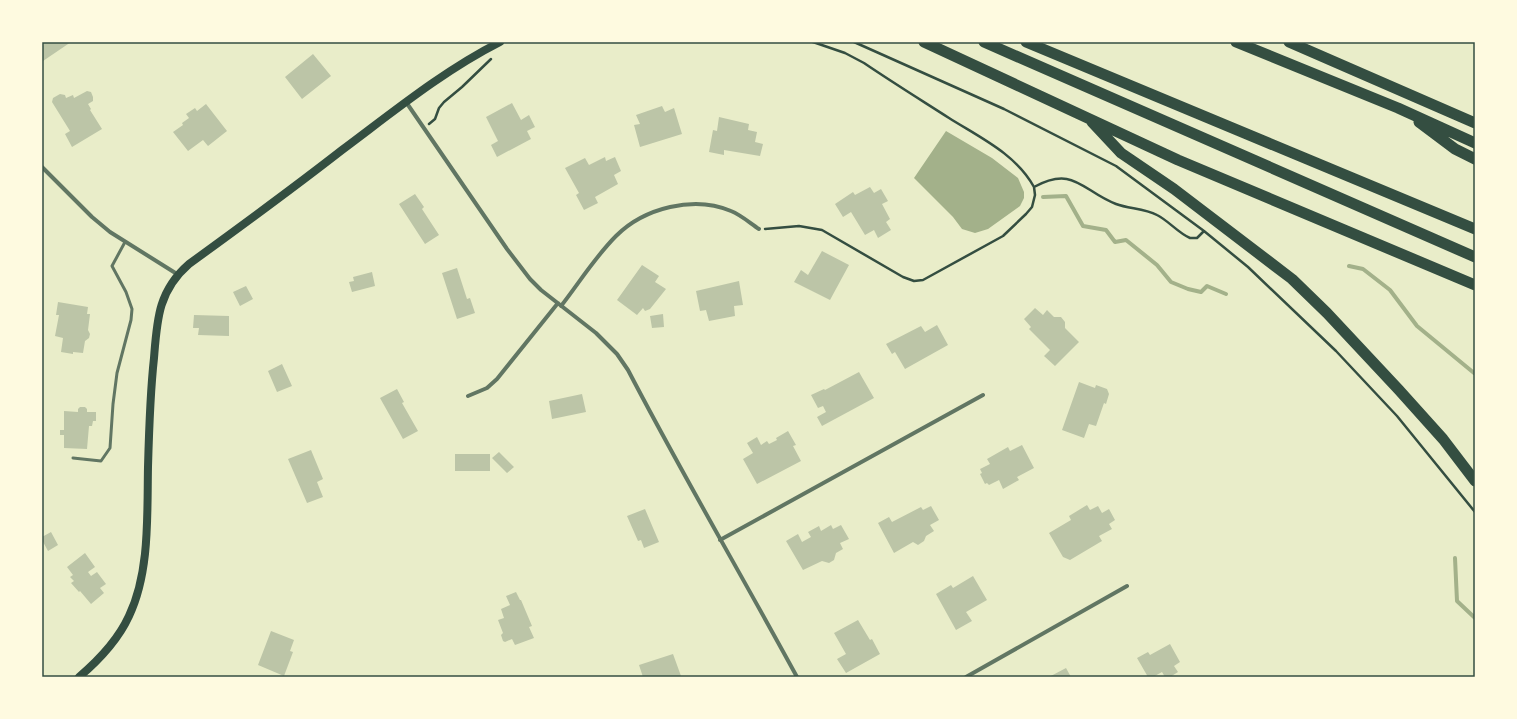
<svg xmlns="http://www.w3.org/2000/svg" width="1517" height="719" viewBox="0 0 1517 719" font-family="Barlow,sans-serif">
  <style>
    .water { fill: #a3b18a }
    .lines { fill: none; stroke-linecap: round; stroke-linejoin: round }
    .stream { stroke: #a3b18a; stroke-width: 4 }
    .building { fill: #bcc5a7 }
    .path { stroke: #344e41; stroke-width: 2.5 }
    .service { stroke: #617663; stroke-width: 3 }
    .minor { stroke: #617663; stroke-width: 4 }
    .secondary { stroke: #344e41; stroke-width: 8 }
    .motorway { stroke: #344e41; stroke-width: 11 }
    .neatline { fill: none; stroke: #344e41; stroke-width: 1.5 }
  </style>
  <rect width="100%" height="100%" fill="#e9edc9"/>
  <path class="water" d="M946,131l46,27 26,20 6,14v6l-4,8 -32,23 -13,4 -13,-4 -9,-12 -39,-39z"/>
  <g class="lines">
    <path class="stream" d="M1043,197l23,-1 17,30 23,4 9,12 11,-2 31,25 14,17 17,7 13,3 6,-6 19,8
      M1349,266l14,3 27,21 27,36 57,47
      M1455,558l2,43 18,17"/>
  </g>
  <path class="building" d="M42,42h29l-28,19 -1,-2v-13l2,-1z
    M313,54l18,22 -29,23 -17,-22z
    M87,91l4,1 2,5v4l-5,3 3,5 -1,1 12,19 -30,18 -7,-13 5,-3 -18,-29 1,-4 7,-4 5,1 1,3 7,-3 1,3z
    M512,103l9,17 8,-5 6,12 -8,4 4,8 -34,18 -6,-12 7,-4 -12,-24z
    M206,104l21,27 -19,15 -5,-6 -15,11 -15,-19 10,-7 -1,-2 7,-5 -3,-4 9,-6 2,3z
    M662,106l3,6 9,-4 8,26 -42,13 -6,-22 6,-1 -4,-9z
    M719,117l30,7 -1,6 9,2 -2,10 8,2 -3,12 -36,-6v5l-15,-3 4,-22 4,1z
    M605,157l1,4 9,-4 6,14 -7,4 4,9 -23,13 3,6 -14,7 -8,-15 3,-2 -14,-25 20,-10 4,7z
    M870,187l4,6 7,-4 7,12 -6,3 8,15 -4,3 5,8 -13,8 -4,-8 -9,5 -14,-23 -8,5 -8,-13 18,-12 2,3z
    M415,194l9,13 -2,2 17,26 -14,9 -26,-40z
    M822,251l27,14 -19,35 -36,-18 7,-12 7,5z
    M642,265l17,11 -4,6 11,7 -16,20 -5,2 -2,-3 -6,7 -20,-15z
    M457,268l10,31 3,-1 5,15 -18,6 -15,-46z
    M372,272l3,14 -23,6 -3,-10 5,-1 -1,-4z
    M739,281l4,24 -9,1 1,10 -26,5 -3,-11 -6,1 -4,-20z
    M246,286l7,13 -13,7 -7,-14z
    M58,302l30,5 -1,7h3l-2,16 2,4 -1,4 -4,3 -2,12 -10,-1v2l-12,-2 2,-14 -8,-2 4,-21h-3z
    M1035,308l8,7 4,-5 7,7h7l4,5v6l14,14 -24,24 -11,-10 6,-6 -21,-21 2,-2 -7,-8z
    M663,314l1,13 -12,1 -2,-12z
    M194,315l35,1v20l-31,-1 1,-7h-6z
    M937,325l11,20 -43,24 -10,-17 -3,2 -6,-10 35,-18 4,6z
    M282,364l10,22 -15,6 -9,-21z
    M859,372l15,26 -52,28 -5,-9 9,-5 -3,-6 -5,2 -7,-13 13,-6 1,1z
    M1079,382l16,6 1,-3 11,4 2,5 -3,10 -2,-1 -8,23 -7,-2 -5,14 -22,-8z
    M397,389l7,13 -2,1 16,28 -15,8 -23,-41z
    M582,394l4,18 -34,7 -3,-18z
    M80,407h5l2,2v3h9v9h-3l-1,5h-3l-2,23 -23,-1v-13h-4v-5h4v-19l14,1v-3z
    M788,431l8,14 -3,1 8,15 -44,23 -14,-25 10,-6 -6,-10 10,-6 4,8 6,-4 2,3 8,-4 -1,-2z
    M1022,445l12,23 -17,9 2,3 -16,9 -4,-9 -10,5 -2,-2 -2,1 -5,-10 2,-1 -2,-4 10,-5 -3,-5 21,-12 2,4z
    M311,450l12,29 -6,3 6,15 -16,6 -19,-44z
    M499,452l15,15 -7,6 -15,-15z
    M455,454h35v17h-35z
    M1087,505l3,5 8,-4 4,7 7,-4 6,11 -6,4 3,5 -13,7 3,5 -32,19 -7,-3 -14,-24 22,-13 -2,-4z
    M931,506l8,14 -9,5 4,6 -8,5 -2,5 -6,4 -5,-3 -19,11 -16,-30 11,-6 3,5 29,-15 2,3z
    M645,509l14,33 -15,6 -3,-8 -3,1 -11,-25z
    M831,525l2,4 8,-4 8,14 -9,4 3,6 -7,4 -2,7 -5,3 -7,-2 -19,9 -17,-29 12,-7 4,8 9,-5 -3,-5 11,-6 2,5z
    M51,532l7,13 -10,6 -6,-11v-3z
    M85,553l10,14 -7,5 3,4 6,-4 9,12 -6,4 4,5 -13,11 -11,-13 -1,1 -8,-9 3,-2 -4,-4 3,-2 -6,-8z
    M973,576l14,24 -21,12 6,9 -16,9 -20,-36 15,-9 2,3z
    M516,592l4,8h1l11,26 -3,1 5,11 -19,7 -3,-6 -7,3 -2,-1 -2,-6 2,-2 -5,-13 6,-2 -3,-9 9,-4 -4,-9z
    M858,620l12,20 2,-1 8,15 -34,19 -9,-14 9,-5 -12,-21z
    M271,631l23,9 -4,11 3,1 -9,24 -26,-11z
    M1170,644l10,18 -6,4 4,6 -8,5h-5l-3,-5 -9,5h-5l-11,-19 11,-6 2,3z
    M673,654l8,22 -38,1 -4,-12z
    M1066,668l5,9h-22z"/>
  <g class="lines">
    <path class="path" d="M813,42l32,11 19,10c28,19 57,37 85,55 30,19 67,36 85,69 40,-22 48,4 82,17 13,5 28,4 41,11 12,6 21,18 33,23h7l7,-7
      M854,42l150,67 112,57 88,65 44,36 88,84 61,65 78,96
      M429,124l6,-5 4,-11 5,-6 18,-15 29,-28
      M765,229l34,-3 23,4 81,47 11,4 9,-1 80,-44 23,-22 6,-7 3,-12 -1,-8"/>
    <path class="service" d="M73,458l28,3 9,-13 3,-44 4,-31 14,-53 1,-11 -6,-17 -14,-26 13,-24"/>
    <path class="minor" d="M406,102l101,147 23,30 11,11 55,43 21,21 11,16c54,104 113,204 169,307
      M42,167l50,50 18,15 67,42
      M561,306c18,-23 34,-49 55,-70 28,-28 78,-41 115,-25 10,4 19,12 28,18
      M468,396l19,-8 10,-9 61,-76
      M720,540l263,-145
      M966,677l161,-91"/>
    <path class="secondary" d="M79,677c20,-17 39,-37 50,-61 21,-44 18,-101 19,-149 1,-37 2,-73 6,-109 3,-38 4,-67 35,-94 51,-37 103,-75 153,-114 51,-38 101,-79 158,-108"/>
    <path class="motorway" d="M924,42l254,118 297,125
      M984,42l491,215
      M1026,42l449,187
      M1236,42l162,66 77,35
      M1289,42l186,81
      M1092,122l29,31 53,36 118,90 35,34 72,77 44,49 32,42
      M1419,122l36,27 20,10"/>
  </g>
  <rect width="1517" height="719" fill="none" stroke="#fefae0" stroke-width="86"/>
  <rect x="43" y="43" width="1431" height="633" class="neatline"/>
</svg>
